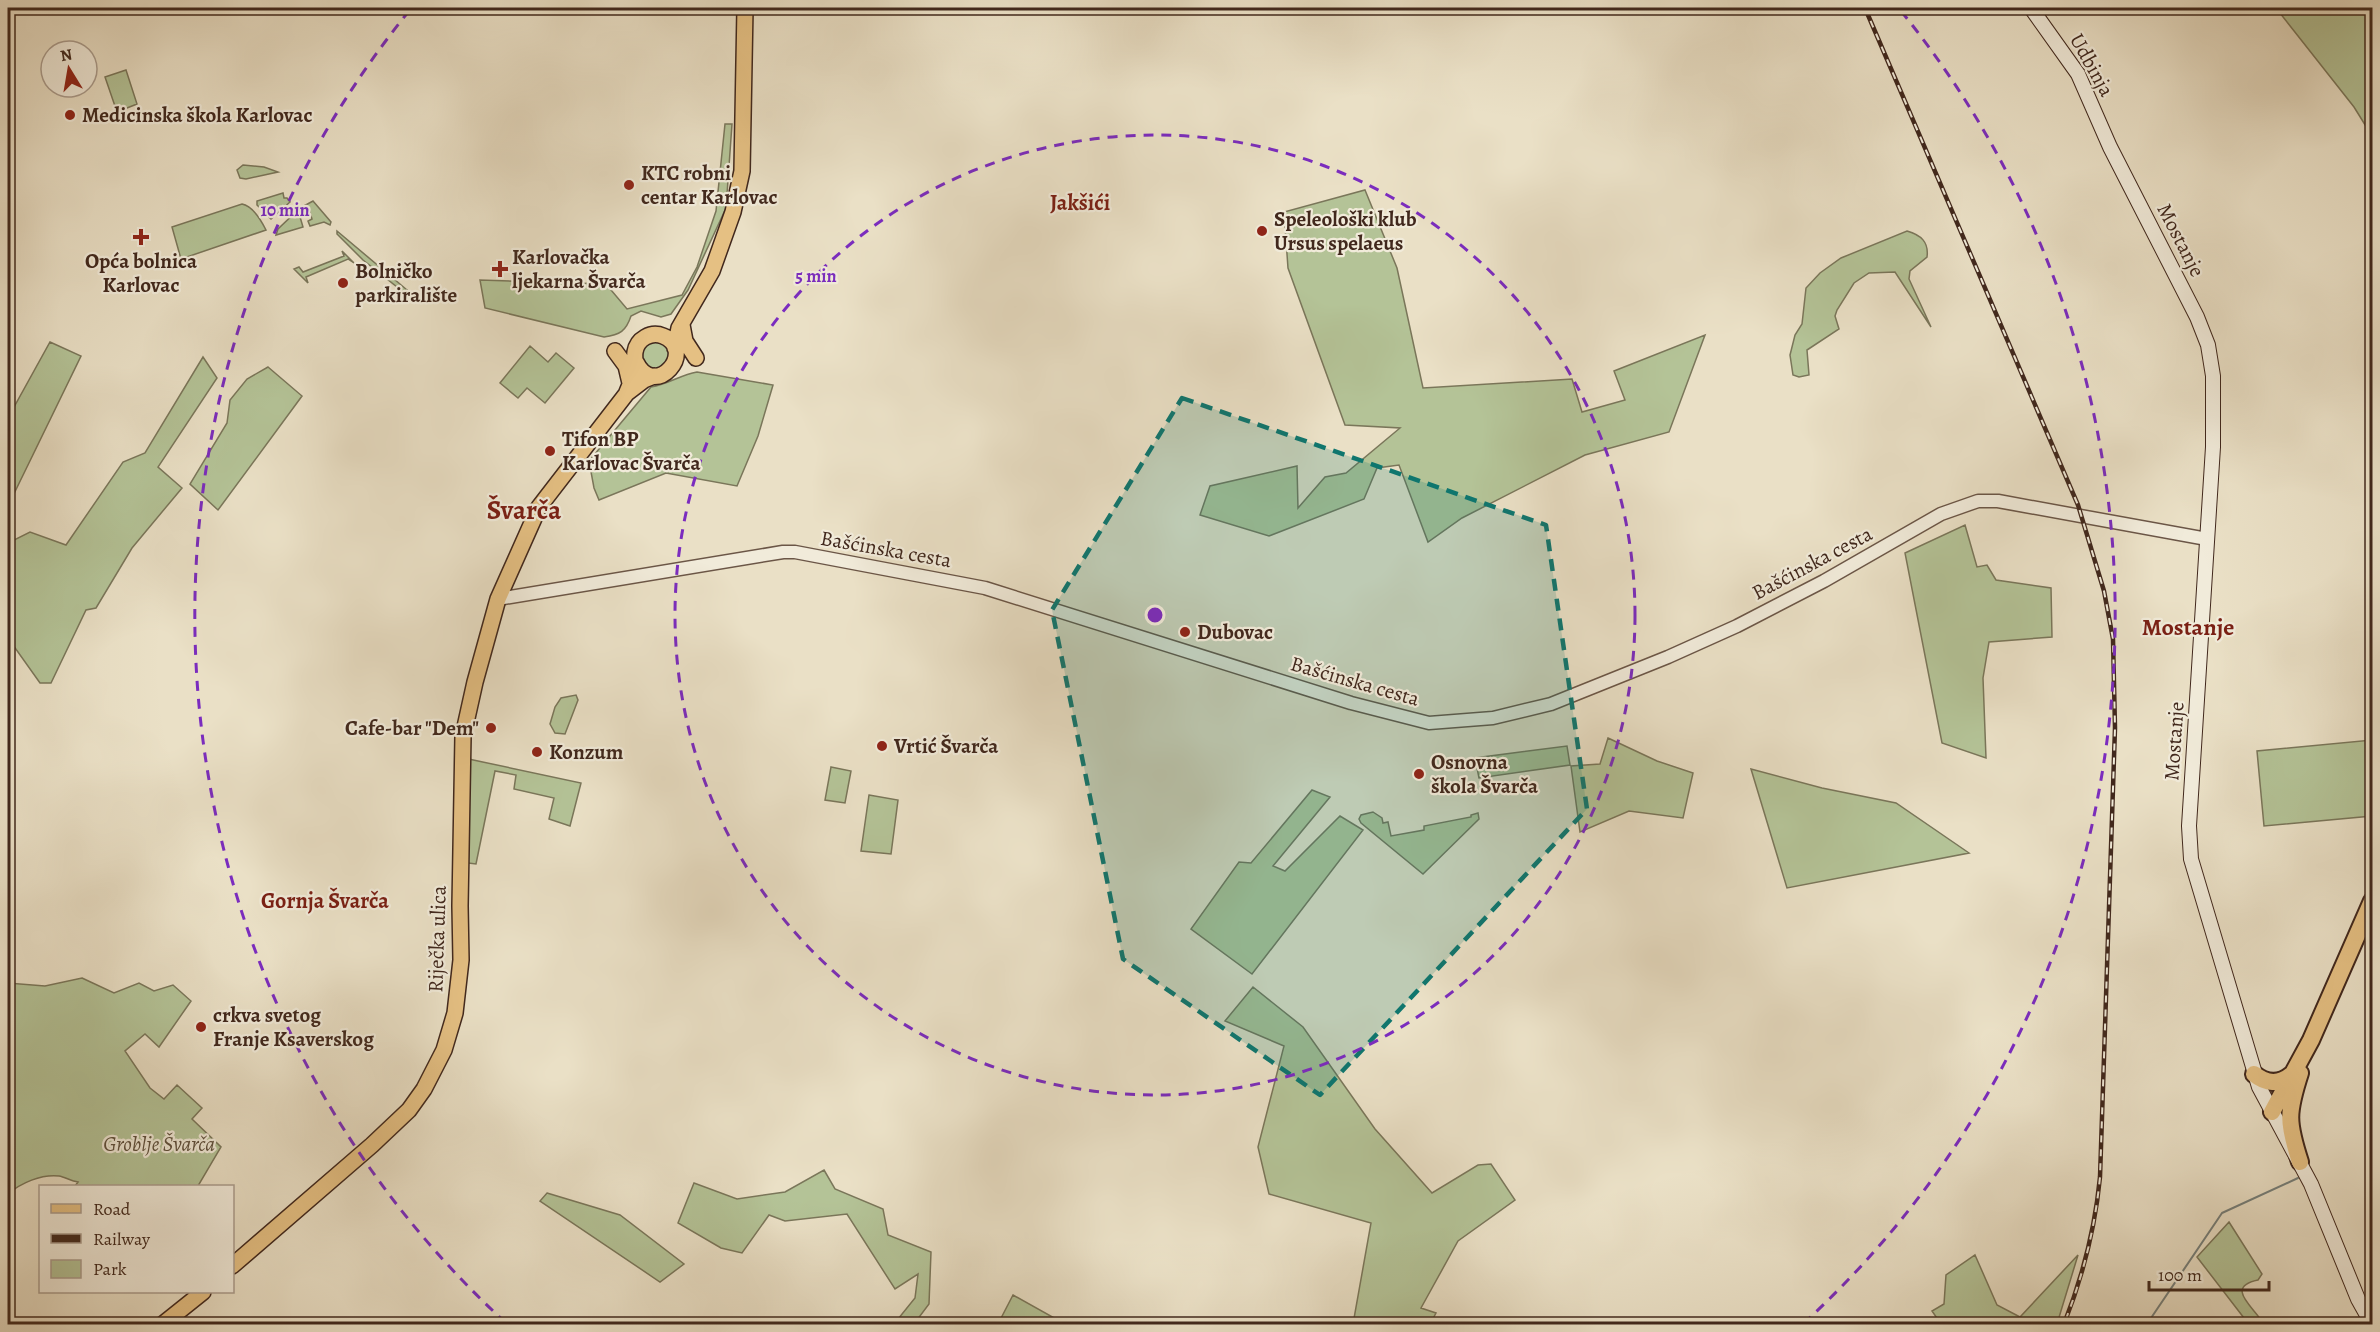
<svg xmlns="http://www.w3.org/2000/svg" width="2380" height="1332" viewBox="0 0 2380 1332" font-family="Alegreya,serif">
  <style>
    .green { fill: #b4c397; stroke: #7a765a; stroke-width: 1.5 }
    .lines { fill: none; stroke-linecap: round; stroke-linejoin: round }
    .stream { stroke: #76807c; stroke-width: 2 }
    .tertiary-casing { stroke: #6b5647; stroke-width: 15 }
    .secondary-casing { stroke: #41281d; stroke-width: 16 }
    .primary-casing { stroke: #41281d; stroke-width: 18 }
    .trunk-casing { stroke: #41281d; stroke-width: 20 }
    .tertiary { stroke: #f1ebda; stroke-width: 12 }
    .secondary { stroke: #f1ebda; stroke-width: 14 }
    .primary { stroke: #e5c083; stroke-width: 15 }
    .trunk { stroke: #e5c083; stroke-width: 16 }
    .rail-casing { stroke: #41281d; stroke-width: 4.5 }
    .rail { stroke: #f1ebda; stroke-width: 2; stroke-dasharray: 7; stroke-linecap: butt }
    .marked { fill: #0f766e; fill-opacity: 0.2; stroke: #0f766e; stroke-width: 4.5; stroke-dasharray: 12 8; stroke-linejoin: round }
    .ring { fill: none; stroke: #7b2cbf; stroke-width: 3; stroke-dasharray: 10 8 }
    .poi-dot { fill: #8f2418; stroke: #f1ebda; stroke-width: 2 }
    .labels { text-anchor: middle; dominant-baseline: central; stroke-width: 4.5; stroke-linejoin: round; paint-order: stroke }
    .street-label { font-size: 21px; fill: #41281d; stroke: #f1ebda }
    .poi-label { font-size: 21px; font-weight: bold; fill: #41281d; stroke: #f1ebda; text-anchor: start }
    .park-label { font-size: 21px; font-style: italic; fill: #5e4f3c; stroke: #f1ebda }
    .neighbourhood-label { font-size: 22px; font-weight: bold; fill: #7a1f14; stroke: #f1ebda }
    .quarter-label { font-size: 24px; font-weight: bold; fill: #7a1f14; stroke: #f1ebda }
    .district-label { font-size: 27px; font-weight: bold; fill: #7a1f14; stroke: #f1ebda }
    .centre { fill: #7b2cbf; stroke: #f1ebda; stroke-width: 3 }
    .ring-label { font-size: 18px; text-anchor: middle; font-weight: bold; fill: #7b2cbf; stroke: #f1ebda; stroke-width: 4.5; stroke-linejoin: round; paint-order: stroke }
  </style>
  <rect width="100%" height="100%" fill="#eae0c6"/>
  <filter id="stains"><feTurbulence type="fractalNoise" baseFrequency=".00333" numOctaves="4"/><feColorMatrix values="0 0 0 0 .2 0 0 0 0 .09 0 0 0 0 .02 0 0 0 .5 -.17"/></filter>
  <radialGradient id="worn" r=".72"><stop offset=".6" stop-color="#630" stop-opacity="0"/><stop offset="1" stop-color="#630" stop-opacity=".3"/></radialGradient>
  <path class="green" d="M2276,8h96v128l-18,-29z
    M126,70l11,34 -20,8 -12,-35z
    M725,124h7l-6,84 -38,82 -17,24 -10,3 -20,-6 -10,5c-5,15 -11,19 -27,21l-119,-29 -5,-28 126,4 21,25 55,-14 15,-28 19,-56z
    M243,165l21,2 14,5 -32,7 -6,-1 -3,-8z
    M1365,190l32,78 26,120 149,-9 10,33 43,-12 -11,-29 91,-36 -36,97 -84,23 -123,63 -34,24 -29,-77 -22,3 -13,31 -95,37 -69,-21 10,-29 87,-20 1,42 27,-31 21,-4 54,-45 -55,-3 -57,-157 -4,-56z
    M283,193l1,5h3l3,4 -19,17 -14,-14v-4z
    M313,201l18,21 -1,3 -6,-3 -14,4 -2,-5 4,-2 -3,-10 -7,1v-3z
    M242,204c11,2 19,16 24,26l-85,29 -9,-32z
    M298,210l5,17 -27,8 2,-6z
    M337,231l76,64v2l-2,1 -48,-38 -26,-26z
    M1907,231c14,4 22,11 20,26l-17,14 -1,8 22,48 -36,-55 -26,1 -15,10 -17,27 -2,6 4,13 -32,21 2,25 -10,2 -6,-2 -3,-20 5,-20 7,-11 4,-36 14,-15 21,-15z
    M342,251l12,12 -6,-4 -42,18 2,6 -14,-14 5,-2 4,5 41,-16z
    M651,340l15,3 5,15 -15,13 -14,-6 -2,-15z
    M50,342l31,14 -73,150v-88z
    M530,346l18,16 8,-9 18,15 -29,35 -18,-15 -9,10 -18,-15z
    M203,357l14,21 -59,89 24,21 -50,60 -36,60 -10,2 -35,73h-11l-32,-45v-86l6,-12 16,-8 36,13 57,-83 22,-9z
    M268,367l34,29 -84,114 -28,-26 37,-61 3,-23 17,-21z
    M697,372l76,13 -15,51 -21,50 -71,-13 -67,27 -5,-12 -5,-27 62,-74c18,-3 29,-12 46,-15z
    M1965,525l12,42 10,-2 9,15 55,8 1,49 -63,5 -6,36 3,80 -44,-15 -37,-190z
    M576,695l2,5 -13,34 -10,-1 -5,-9 5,-17 6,-9z
    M1608,738l49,23 36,12 -10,45 -54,-7 -49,21 -9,-66 29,-2z
    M2372,740v76l-108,10 -7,-75z
    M1567,746l3,19 -91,13 -4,-20z
    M464,758l117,25 -11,43 -21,-7 5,-21 -40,-9 2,-14 -21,-4 -19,93 -16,-2z
    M831,767l20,4 -6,32 -20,-3z
    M1751,769l71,19 74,15 73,50 -182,35z
    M1312,790l18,7 -57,69 12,5 55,-55 23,14 -111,144 -61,-45 48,-67 12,1z
    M869,795l29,5 -7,54 -30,-3z
    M1373,812l9,6 1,5 5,-1 3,14 33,-6v-4l47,-9v-2l7,-2 1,6 -56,55 -62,-51 -2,-4 2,-4z
    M82,978l32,15 25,-10 15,8 19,-6 18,16 -32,46 -14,-13 -20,17 25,37 14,11 13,-14 25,23 -10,11 29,28 -23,39h-123l3,-4c-7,-1 -13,-5 -19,-6 -18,-2 -38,7 -51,18v-211l37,3z
    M1253,987l50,40 72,102 57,64 46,-28 13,-1 24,36 -57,41 -37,67 15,5 -6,11h-77l18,-101 -102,-29 -11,-47 26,-101 -59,-25z
    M824,1170l11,19 48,20 5,26 43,17 -2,52 -15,20h-20l21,-26 3,-24 -23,15 -48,-75 -62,7 -16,-6 -27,38 -21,-5 -43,-25 16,-40 43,16 48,-7z
    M547,1193l73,22 64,49 -24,18 -120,-81z
    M2229,1222l33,52 -4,6c-35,7 -2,29 4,42l-19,2 1,-6 -47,-61z
    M1975,1255l22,50 23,12 58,-62 -21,69h-116l-9,-13 12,-7 2,-29z
    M1013,1295l52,29h-36l-6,-2v2h-25z"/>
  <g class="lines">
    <path class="stream" d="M2147,1324l75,-111 76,-35"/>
    <g class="tertiary-casing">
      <path id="tertiary" d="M498,599l285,-47h12l190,36 366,115 78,20 64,-5 58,-14 117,-47 69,-31 87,-45 117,-67 37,-13h20l209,38"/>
    </g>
    <g class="secondary-casing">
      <path id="secondary" d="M2031,8l47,66 32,73 87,170 11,28 5,31v71l-24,379 2,33 68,228 52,97 47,115 14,25"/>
    </g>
    <g class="primary-casing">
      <path id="primary" d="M682,325l3,16 11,17
        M675,348l4,-20 33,-57 21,-59 9,-41 3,-163
        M615,351l11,15 4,17
        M627,392c3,-7 6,-14 8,-22 1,-6 -1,-12 0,-18 2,-13 16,-21 28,-16 35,14 -8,65 -27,26
        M232,1266l140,-121 37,-35 15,-21 20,-39 11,-37 6,-53 -1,-54 3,-170 12,-54 23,-83 41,-92 88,-114 17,-13 10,-4
        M163,1324l40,-32"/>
    </g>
    <g class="trunk-casing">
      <path id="trunk" d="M2254,1074c12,10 25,11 37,1
        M2272,1112l39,-72 61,-139
        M2300,1162c-13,-40 -13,-49 0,-89"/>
    </g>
    <use href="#tertiary" class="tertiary"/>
    <use href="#secondary" class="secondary"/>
    <use href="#primary" class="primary"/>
    <use href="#trunk" class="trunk"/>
    <g class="rail-casing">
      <path id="rail" d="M1865,8l213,497 26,86 9,48 2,89 -15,449c-5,52 -17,99 -36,147"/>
    </g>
    <use href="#rail" class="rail"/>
  </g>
  <path class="marked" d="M1182,398l364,127 41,284 -267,286 -197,-136 -71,-349z"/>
  <g class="ring">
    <circle cx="1155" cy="615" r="480"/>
    <path d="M506 1323A960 960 0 0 1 409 11M1901 11A960 960 0 0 1 1804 1323"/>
  </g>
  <g class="poi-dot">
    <circle cx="70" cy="115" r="6"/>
    <circle cx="629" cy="185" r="6"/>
    <circle cx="1262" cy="231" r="6"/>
    <path d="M138 228h6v6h6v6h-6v6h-6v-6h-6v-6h6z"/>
    <path d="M497 260h6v6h6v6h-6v6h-6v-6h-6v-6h6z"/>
    <circle cx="343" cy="283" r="6"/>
    <circle cx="550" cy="451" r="6"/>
    <circle cx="1185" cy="632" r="6"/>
    <circle cx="491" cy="728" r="6"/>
    <circle cx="882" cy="746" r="6"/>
    <circle cx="537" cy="752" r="6"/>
    <circle cx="1419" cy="774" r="6"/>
    <circle cx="201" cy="1027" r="6"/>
  </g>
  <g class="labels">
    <g class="street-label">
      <text transform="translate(2092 65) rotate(61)">Udbinja</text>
      <text transform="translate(2181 240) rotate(63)">Mostanje</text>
      <text transform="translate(886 549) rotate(10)">Bašćinska cesta</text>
      <text transform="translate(1812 563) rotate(-28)">Bašćinska cesta</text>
      <text transform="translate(1355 681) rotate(16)">Bašćinska cesta</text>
      <text transform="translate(2174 741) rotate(-86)">Mostanje</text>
      <text transform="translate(437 939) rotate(-88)">Riječka ulica</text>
    </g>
    <g class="poi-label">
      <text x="82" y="115">Medicinska škola Karlovac</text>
      <text x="641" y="173">KTC robni<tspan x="641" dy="24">centar Karlovac</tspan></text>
      <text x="1274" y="219">Speleološki klub<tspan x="1274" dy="24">Ursus spelaeus</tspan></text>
      <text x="512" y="257">Karlovačka<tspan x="512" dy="24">ljekarna Švarča</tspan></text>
      <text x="141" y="261" text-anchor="middle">Opća bolnica<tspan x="141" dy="24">Karlovac</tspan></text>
      <text x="355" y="271">Bolničko<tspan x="355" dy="24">parkiralište</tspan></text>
      <text x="562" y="439">Tifon BP<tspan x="562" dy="24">Karlovac Švarča</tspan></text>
      <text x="1197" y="632">Dubovac</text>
      <text x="479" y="728" text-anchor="end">Cafe-bar "Dem"</text>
      <text x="894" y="746">Vrtić Švarča</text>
      <text x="549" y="752">Konzum</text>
      <text x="1431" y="762">Osnovna<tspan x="1431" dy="24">škola Švarča</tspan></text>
      <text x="213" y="1015">crkva svetog<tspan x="213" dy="24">Franje Ksaverskog</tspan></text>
    </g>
    <g class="park-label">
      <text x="159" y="1144">Groblje Švarča</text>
    </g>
    <g class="neighbourhood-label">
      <text x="1080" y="203">Jakšići</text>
      <text x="325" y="901">Gornja Švarča</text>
    </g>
    <g class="quarter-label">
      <text x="2188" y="627">Mostanje</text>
    </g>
    <g class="district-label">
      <text x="524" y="510">Švarča</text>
    </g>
  </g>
  <circle cx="1155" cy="615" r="9" class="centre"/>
  <g class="ring-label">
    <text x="285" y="216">10 min</text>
    <text x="816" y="282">5 min</text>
  </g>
  <rect width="2380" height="1332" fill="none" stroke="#eae0c6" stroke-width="30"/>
  <rect x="9" y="9" width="2362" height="1314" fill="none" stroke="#41281d" stroke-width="3"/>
  <rect x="15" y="15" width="2350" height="1302" fill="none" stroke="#41281d" stroke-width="1.5"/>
  <rect x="39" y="1185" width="195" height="108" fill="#f1ebda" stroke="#ab9d8e" stroke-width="1.5"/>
  <rect x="51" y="1204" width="30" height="9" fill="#e5c083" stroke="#ab9d8e" stroke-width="1.5"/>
  <text x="93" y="1215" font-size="18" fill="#41281d">Road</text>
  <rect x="51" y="1234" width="30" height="9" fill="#41281d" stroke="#ab9d8e" stroke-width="1.5"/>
  <text x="93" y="1245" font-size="18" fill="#41281d">Railway</text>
  <rect x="51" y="1260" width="30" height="18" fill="#b4c397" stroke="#ab9d8e" stroke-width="1.5"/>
  <text x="93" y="1275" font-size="18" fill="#41281d">Park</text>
  <g transform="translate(69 69) rotate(349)"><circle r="28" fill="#f1ebda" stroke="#ab9d8e" stroke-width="1.5"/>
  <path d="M0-4.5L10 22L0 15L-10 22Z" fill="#8f2418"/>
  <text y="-9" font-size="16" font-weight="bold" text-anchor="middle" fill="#41281d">N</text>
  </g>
  <path d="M2149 1281v9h120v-9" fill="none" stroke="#41281d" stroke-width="3"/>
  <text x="2158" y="1281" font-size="18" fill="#41281d" stroke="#f1ebda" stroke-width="4.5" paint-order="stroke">100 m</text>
  <rect width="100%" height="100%" filter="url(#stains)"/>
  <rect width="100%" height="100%" fill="url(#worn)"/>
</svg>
